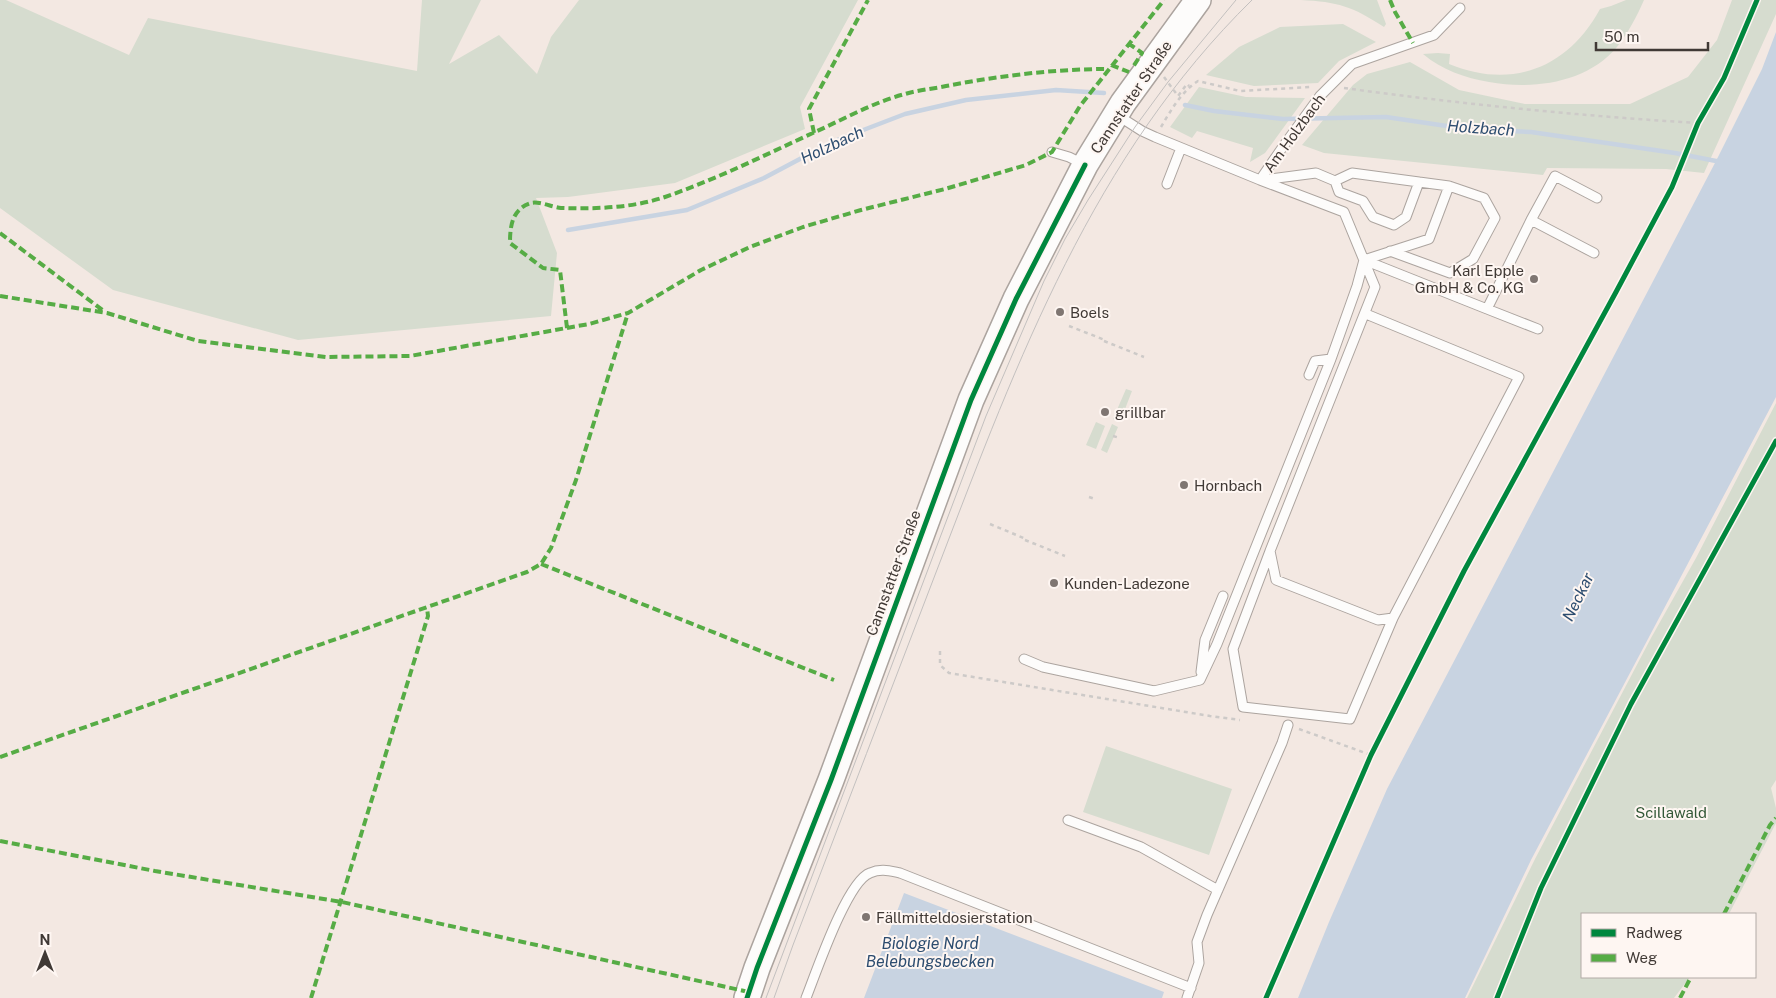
<svg xmlns="http://www.w3.org/2000/svg" width="1776" height="998" viewBox="0 0 1776 998" font-family="'Public Sans',sans-serif">
  <style>
    .green { fill: #d6dccf }
    .water { fill: #c8d3e1 }
    .lines { fill: none; stroke-linecap: round; stroke-linejoin: round }
    .stream { stroke: #c8d3e1; stroke-width: 4.5 }
    .lane-casing { stroke: #aca49f; stroke-width: 11 }
    .secondary-casing { stroke: #aca49f; stroke-width: 28 }
    .path { stroke: #cdcac8; stroke-width: 2.5; stroke-dasharray: 4 4; stroke-linecap: butt }
    .lane { stroke: #fdfcfb; stroke-width: 9 }
    .secondary { stroke: #fdfcfb; stroke-width: 25 }
    .tram { stroke: #c3c0bf; stroke-width: 1 }
    .quiet { stroke: #56ac45; stroke-width: 4; stroke-dasharray: 8 4; stroke-linecap: butt }
    .cycleway-casing { stroke: #fef6f2; stroke-width: 8 }
    .cycleway { stroke: #00873e; stroke-width: 5 }
    .poi-dot { fill: #7f7672; stroke: #fef6f2; stroke-width: 2 }
    .labels { text-anchor: middle; dominant-baseline: central; stroke-width: 4; stroke-linejoin: round; paint-order: stroke }
    .street-label { font-size: 15px; fill: #403935; stroke: #fef6f2 }
    .poi-label { font-size: 15px; fill: #403935; stroke: #fef6f2; text-anchor: start }
    .park-label { font-size: 15px; fill: #335837; stroke: #fef6f2 }
    .water-label { font-size: 16px; font-style: italic; fill: #2c4c6f; stroke: #fef6f2 }
  </style>
  <rect width="100%" height="100%" fill="#f3e8e2"/>
  <path class="green" d="M0,0h6l123,55 19,-37 269,53 5,-71h59l-32,64 50,-29 38,39 14,-37 28,-37h279l-58,107 5,22 -130,54 -107,14 -32,1 21,55 -6,63 -253,24 -185,-50 -113,-82z
    M1301,0h76l9,24 -2,3c-32,-21 -46,-25 -83,-27z
    M1626,0h18c-7,16 -16,33 -27,47 -30,36 -84,43 -128,35 -24,-4 -47,-12 -66,-28l15,-1 12,1 -1,10c63,26 119,4 151,-55l11,-3z
    M1732,0h44v14l-72,159 -38,-4 -119,-1 -4,7 -219,-22 -22,-8 51,-60 14,-11 43,-12 49,28 66,14h105l58,-27 29,-37z
    M1343,24l33,18 -37,19 -21,22 -64,3 -48,-11 33,-28 41,-20z
    M1199,87l47,10 59,1 -40,55 -15,9 3,-14 -56,-17 -5,7 -22,-11z
    M1126,389l6,2 -12,31 -7,-3z
    M1776,403v377l-5,8 5,20v15l-47,91h-147v63h108l-16,21h-207l68,-139 116,-221 45,-80z
    M1096,422l9,4 -9,23 -10,-4z
    M1112,424l6,3 -11,26 -6,-3z
    M1106,746l126,43 -23,66 -126,-43z"/>
  <path class="water" d="M1776,32v365l-245,463 -66,138h-167l31,-76 58,-133 329,-628 46,-92z
    M904,893l260,99 -2,6h-298z"/>
  <g class="lines">
    <path class="stream" d="M1185,105l29,6 69,8 103,-2 81,12 64,3 144,21 41,8h6
      M568,230l119,-20 77,-32 68,-36 73,-28 61,-14 90,-10 48,3"/>
    <g class="lane-casing">
      <path id="lane" d="M1117,115l25,16 13,6 105,43 84,32 31,75 -105,264 6,29 102,40 15,-2 126,-241 -153,-63
        M1052,152l17,5 14,7
        M1260,180l22,-32 38,-52 32,-32 82,-29 26,-27
        M1263,180l53,-7 19,8 4,11 24,9 10,16 21,8 12,-8 13,-35 -67,-9 -17,8
        M1419,182l30,4
        M1167,184l14,-36
        M1531,220l24,-44 42,22
        M1364,260l65,-21 20,-53 35,12 11,20 -22,41 -23,14 -60,-22
        M1487,309l51,20
        M1309,375l6,-14 16,-2
        M1270,551l-37,98 10,58 107,12 43,-101
        M1024,659l19,8 111,24 46,-11 17,-36 114,-285 26,-73 7,-26 123,49 44,-89 63,33
        M1201,672l4,-32 18,-44
        M1068,820l73,27 77,43
        M806,998c10,-25 41,-117 64,-125 11,-5 20,-2 30,0l291,115
        M1187,998l12,-35 -2,-21 10,-27 75,-172 6,-18"/>
    </g>
    <g class="secondary-casing">
      <path id="secondary" d="M747,998l10,-30 74,-188 140,-380 45,-101 69,-134 38,-62 75,-103"/>
    </g>
    <path class="path" d="M1164,77l14,19 9,-12 2,2
      M1344,88c118,16 236,28 354,35
      M1161,127c10,-17 21,-36 37,-46l42,10 71,-4
      M1069,326l36,14
      M1104,341l40,16
      M1113,436l7,2
      M1089,497l6,2
      M990,524l36,15
      M1025,540l40,16
      M940,651v14l9,8 261,43 30,4
      M1299,729l72,26"/>
    <use href="#lane" class="lane"/>
    <use href="#secondary" class="secondary"/>
    <path class="tram" d="M766,998l220,-582 58,-135 21,-42 23,-39 47,-73 33,-45 68,-82
      M774,998l19,-53c49,-128 98,-255 147,-383 78,-203 153,-406 312,-562"/>
    <path class="quiet" d="M1390,0l5,12 18,31
      M1128,43l14,10 -9,14
      M1111,65l18,7
      M814,133l-5,-24 59,-109
      M0,233l105,79
      M0,296l107,17 91,28 128,16 84,-1 179,-32 39,-11 73,-43 49,-23 53,-20 58,-17 84,-21 81,-24 26,-13 28,-46 84,-106
      M567,328l-7,-58 -17,-2 -33,-25c0,-17 2,-34 21,-40 8,-2 21,4 30,5 35,1 71,0 104,-11 52,-18 100,-42 150,-65 29,-13 59,-30 90,-38 13,-4 27,-5 41,-8 53,-10 107,-17 161,-17
      M541,564l293,116
      M0,757l527,-185 14,-8 10,-16 25,-68 52,-167
      M0,841l155,30 187,31 407,90
      M1724,914l46,-89 6,-7
      M311,998l117,-382 -1,-8
      M1680,998l11,-21"/>
    <g class="cycleway-casing">
      <path id="cycleway" d="M747,998l10,-30 74,-188 140,-380 45,-101 69,-134
        M1266,998l105,-243 93,-184 152,-279 56,-105 26,-64 26,-45 33,-78
        M1497,998l44,-110 90,-184 145,-263"/>
    </g>
    <use href="#cycleway" class="cycleway"/>
  </g>
  <g class="poi-dot">
    <circle cx="1534" cy="279" r="5"/>
    <circle cx="1060" cy="312" r="5"/>
    <circle cx="1105" cy="412" r="5"/>
    <circle cx="1184" cy="485" r="5"/>
    <circle cx="1054" cy="583" r="5"/>
    <circle cx="866" cy="917" r="5"/>
  </g>
  <g class="labels">
    <g class="street-label">
      <text transform="translate(1131 97) rotate(-56)">Cannstatter Straße</text>
      <text transform="translate(1294 133) rotate(-54)">Am Holzbach</text>
      <text transform="translate(893 573) rotate(-70)">Cannstatter Straße</text>
    </g>
    <g class="poi-label">
      <text x="1524" y="270" text-anchor="end">Karl Epple<tspan x="1524" dy="17">GmbH &amp; Co. KG</tspan></text>
      <text x="1070" y="312">Boels</text>
      <text x="1115" y="412">grillbar</text>
      <text x="1194" y="485">Hornbach</text>
      <text x="1064" y="583">Kunden-Ladezone</text>
      <text x="876" y="917">Fällmitteldosierstation</text>
    </g>
    <g class="park-label">
      <text x="1671" y="812">Scillawald</text>
    </g>
    <g class="water-label">
      <text transform="translate(1481 128) rotate(4)">Holzbach</text>
      <text transform="translate(832 145) rotate(-25)">Holzbach</text>
      <text transform="translate(1578 597) rotate(-64)">Neckar</text>
      <text x="930" y="943">Biologie Nord<tspan x="930" dy="18">Belebungsbecken</tspan></text>
    </g>
  </g>
  <rect x="1581" y="913" width="175" height="65" fill="#fef6f2" stroke="#b2aaa6"/>
  <rect x="1591" y="929" width="25" height="8" fill="#00873e" stroke="#b2aaa6"/>
  <text x="1626" y="938" font-size="15" fill="#403935">Radweg</text>
  <rect x="1591" y="954" width="25" height="8" fill="#56ac45" stroke="#b2aaa6"/>
  <text x="1626" y="963" font-size="15" fill="#403935">Weg</text>
  <g transform="translate(45 953)" stroke="#fef6f2" stroke-width="4" paint-order="stroke">
  <path d="M0-4L9 19L0 12L-9 19Z" fill="#403935"/>
  <text y="-8" font-size="14" font-weight="bold" text-anchor="middle" fill="#403935">N</text>
  </g>
  <path d="M1596 42v8h112v-8" fill="none" stroke="#403935" stroke-width="2.5"/>
  <text x="1604" y="42" font-size="15" fill="#403935" stroke="#fef6f2" stroke-width="4" paint-order="stroke">50 m</text>
</svg>
